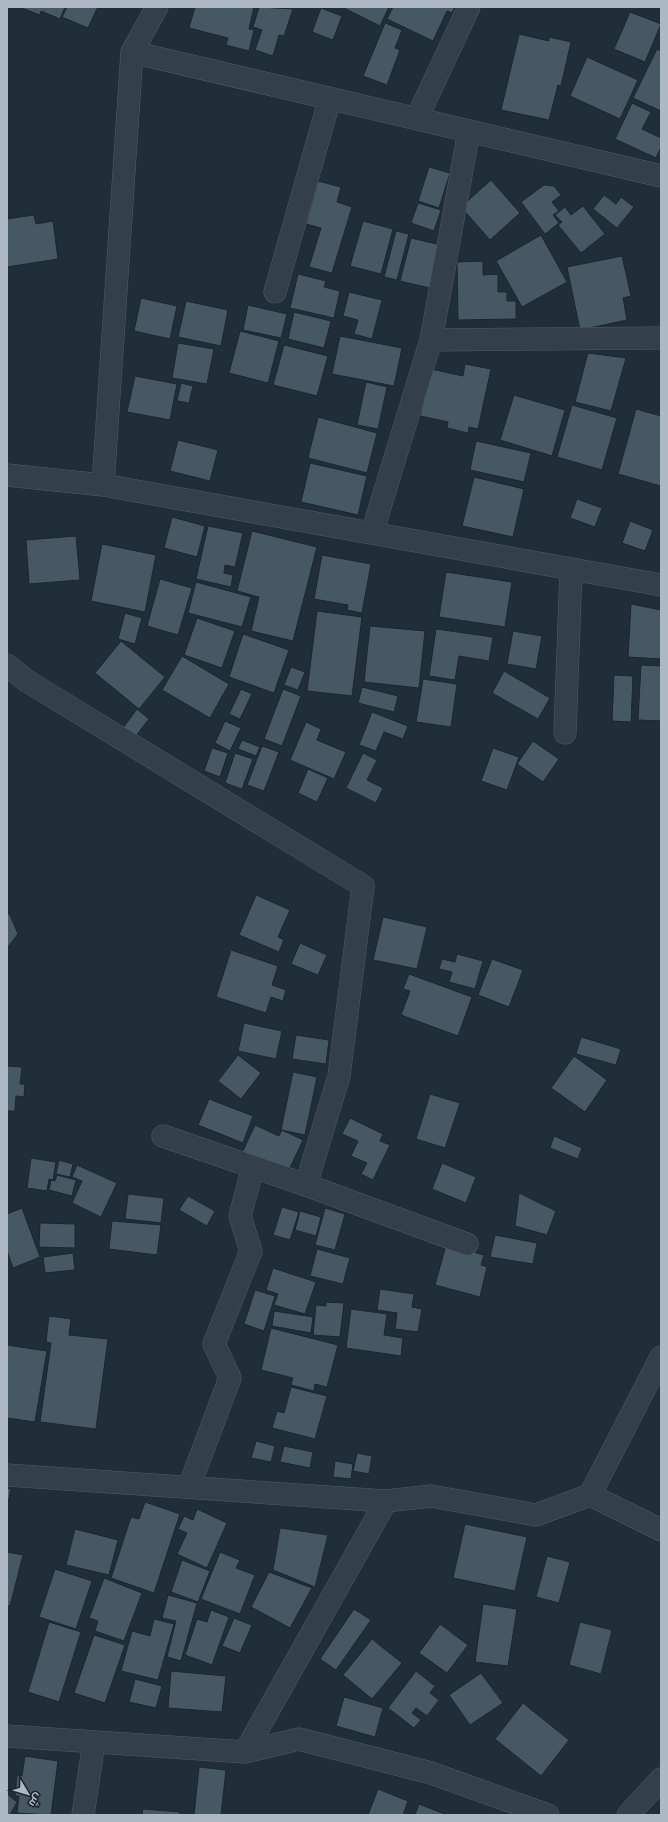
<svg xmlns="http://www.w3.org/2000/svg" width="668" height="1822" viewBox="0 0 668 1822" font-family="'Titillium Web',Cairo,sans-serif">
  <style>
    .building { fill: #475865; stroke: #1b2630 }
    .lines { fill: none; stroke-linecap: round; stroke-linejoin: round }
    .minor-casing { stroke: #505d67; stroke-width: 23 }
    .minor { stroke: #333f49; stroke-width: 22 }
  </style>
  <rect width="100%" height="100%" fill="#1f2e39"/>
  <path class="building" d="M19,7h46l-5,12 -19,-8 -1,4z
    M67,7h31l-10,21 -26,-11z
    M195,7h59l-5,22 5,1 -5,21 -23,-6 2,-7 -39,-10z
    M259,7l34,2 -9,27 -5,-1 -6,21 -18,-6 7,-20 -9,-3z
    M342,7h47l-9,19z
    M393,7h62l-3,6 -5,-2 -14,30 -46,-22z
    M321,8l21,8 -9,24 -21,-8z
    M630,12l31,12 -16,38 -31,-13z
    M385,23l17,7 -7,18 5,2 -13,35 -24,-9z
    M519,34l30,7v-4l22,5 -10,44 -3,-1 -9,35 -48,-10z
    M657,49l4,2v60l-28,-13z
    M587,57l51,23 -18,39 -50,-23z
    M632,103l19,9 -9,17 19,9v9l-5,11 -41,-19z
    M429,167l21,6 -11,35 -21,-7z
    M491,180l29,33 -30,27 -29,-33z
    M318,181l23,6 -4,15 15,5 -20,66 -23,-6 12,-39 -15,-4z
    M544,185l10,1 7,9 -9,7 7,9 -6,4 6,8 -14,11 -24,-32z
    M604,195l12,9 5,-7 13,10 -17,21 -24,-19z
    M418,203l23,7 -7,21 -23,-8z
    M583,206l22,28 -24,19 -23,-28 4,-3 -7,-7 10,-8 6,8z
    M34,215l2,9 17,-3 5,38 -51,8v-48z
    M363,221l30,8 -12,45 -31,-8z
    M396,231l13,3 -12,46 -13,-3z
    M541,235l26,47 -45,25 -26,-46z
    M411,238l38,9 -11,43 -38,-9z
    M622,256l9,40 -8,2 4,22 -47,10 -13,-63z
    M483,261v14l15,-1v18h9v9h9v18l-58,1 -1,-58z
    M298,274l28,7 -2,6 16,4 -6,27 -44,-10z
    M349,292l33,8 -10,39 -18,-5 4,-14 -15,-4z
    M141,298l36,8 -7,33 -36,-8z
    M186,301l42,9 -7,36 -43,-9z
    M248,305l39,9 -6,24 -38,-8z
    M294,312l37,9 -7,27 -36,-9z
    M240,331l39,10 -11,42 -39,-10z
    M340,336l62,12 -8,38 -62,-12z
    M178,343l36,6 -7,35 -35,-6z
    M284,345l44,11 -11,40 -44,-11z
    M588,353l38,5 -15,53 -36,-9z
    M465,364l26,5 -13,60 -9,-2 -1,6 -21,-5 1,-6 -28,-6 11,-47 32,7z
    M135,376l42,8 -7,36 -43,-8z
    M366,382l21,5 -9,42 -21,-4z
    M181,383l12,3 -4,17 -12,-2z
    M514,395l51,15 -13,46 -52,-16z
    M572,405l45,13 -15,52 -45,-13z
    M636,409l25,7v70l-43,-12z
    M318,417l59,16 -10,40 -59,-15z
    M178,440l40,10 -8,31 -40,-10z
    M476,441l55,12 -7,29 -54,-12z
    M310,463l57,13 -9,39 -57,-13z
    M474,477l50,12 -11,48 -51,-11z
    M577,499l25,9 -7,19 -25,-9z
    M172,517l33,9 -8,31 -33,-9z
    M630,521l23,9 -8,21 -23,-8z
    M208,526l35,7 -8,34 -10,-2 -1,8 9,2 -2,12 -35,-8z
    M252,531l65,16 -24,94 -42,-10 8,-34 -22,-6z
    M76,536l4,44 -51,4 -3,-44z
    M102,544l54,11 -11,57 -54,-11z
    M322,555l49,9 -9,49 -15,-3 1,-5 -34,-6z
    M446,572l66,10 -7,45 -66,-10z
    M160,579l32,9 -14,47 -31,-9z
    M196,582l55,15 -9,30 -54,-14z
    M631,604l30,6v49l-33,-2z
    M317,611l45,6 -10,79 -45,-5z
    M125,613l17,5 -7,26 -17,-5z
    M197,618l38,13 -13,37 -38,-13z
    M370,626l55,5 -6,57 -55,-6z
    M436,629l57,8 -4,24 -30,-5 -4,24 -26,-4z
    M513,631l29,5 -6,33 -29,-5z
    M243,634l46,16 -15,43 -45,-16z
    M121,641l44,36 -26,32 -44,-36z
    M182,656l47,28 -19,34 -48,-28z
    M641,665l20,1v55l-23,-1z
    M291,667l14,5 -7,18 -14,-5z
    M504,671l46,27 -12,21 -46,-26z
    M614,675l19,1 -2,46 -19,-1z
    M423,679l34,5 -6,43 -35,-5z
    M362,687l36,9 -4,16 -36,-9z
    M241,689l11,5 -12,25 -11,-5z
    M283,689l18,7 -19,50 -18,-7z
    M137,709l12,10 -14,18 -12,-9z
    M372,712l36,14 -5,13 -19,-7 -8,19 -17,-6z
    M225,721l16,7 -11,23 -15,-8z
    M306,722l15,7 -4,11 29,12 -12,27 -44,-19z
    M242,740l18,7 -4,9 -18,-7z
    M533,741l26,18 -16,23 -26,-18z
    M262,746l17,6 -15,39 -17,-6z
    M212,748l16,5 -8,24 -16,-6z
    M493,748l26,9 -12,33 -26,-9z
    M235,753l18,6 -11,30 -17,-6z
    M363,753l14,7 -10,20 16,8 -7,15 -30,-15z
    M308,769l20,9 -11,24 -19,-9z
    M256,895l34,15 -12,27 6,3 -5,12 -40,-17z
    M7,913l3,2 8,19 -11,14z
    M383,917l44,10 -10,42 -44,-9z
    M300,943l27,12 -9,20 -27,-11z
    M231,950l47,16 -6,19 14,5 -3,11 -12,-4 -5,16 -50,-16z
    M457,954l26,7 -8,28 -26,-7 3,-10 -13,-3 3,-10 13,3z
    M492,959l31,11 -14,37 -31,-12z
    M409,974l63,23 -14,39 -57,-21 9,-24 -7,-2z
    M244,1023l38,8 -6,28 -38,-8z
    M296,1035l33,5 -3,24 -34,-5z
    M581,1037l40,12 -5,16 -40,-11z
    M238,1055l23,18 -20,26 -23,-18z
    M574,1056l33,24 -22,32 -34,-24z
    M7,1066l15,1 -2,17h5l-1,13 -8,-1 -1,15h-8z
    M293,1072l24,5 -12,58 -24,-5z
    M430,1094l30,9 -15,45 -29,-9z
    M209,1099l44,17 -10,27 -45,-18z
    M350,1118l33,16 -3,7 10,4 -17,35 -12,-6 6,-11 -16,-7 7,-15 -16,-7z
    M255,1125l24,11 3,-6 21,10 -16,34 -45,-21z
    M554,1136l28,12 -4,11 -28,-11z
    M31,1158l25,4 -3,18 -4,-1 -2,12 -20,-3z
    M59,1160l14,4 -3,13 -14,-3z
    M442,1163l34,14 -10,26 -34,-14z
    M77,1165l40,18 -16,34 -29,-14 10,-22 -10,-4z
    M57,1175l19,5 -4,16 -23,-6 2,-10 4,1z
    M519,1193l37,18 -9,24 -32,-9z
    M128,1194l36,4 -3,25 -36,-4z
    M188,1196l27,15 -8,15 -28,-16z
    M282,1207l17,5 -9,28 -17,-5z
    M22,1208l18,49 -27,11 -6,-17v-37z
    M325,1208l20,6 -10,36 -20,-5z
    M300,1211l21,6 -5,19 -21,-6z
    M112,1221l49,4 -4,30 -48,-6z
    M40,1223l35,1v24l-36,-1z
    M495,1235l42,8 -4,21 -43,-7z
    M446,1245l38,10 -3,10 6,2 -7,30 -45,-12z
    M317,1249l33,9 -7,26 -33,-8z
    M73,1253l2,17 -30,3 -2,-16z
    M273,1268l43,14 -11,32 -31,-9 4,-11 -12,-4z
    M380,1289l34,5 -2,13 10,2 -4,23 -23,-3 2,-16 -20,-3z
    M255,1290l20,6 -11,35 -20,-7z
    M326,1302l18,1 -4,34 -27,-2 3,-30 10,1z
    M351,1309l36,5 -3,21 19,3 -2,18 -55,-8z
    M274,1311l39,6 -2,16 -39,-7z
    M49,1316l22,3 -2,16 39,4 -12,90 -56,-7 11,-79 -5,-1z
    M271,1328l67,17 -11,42 -12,-3 -1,7 -23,-6 2,-7 -32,-8z
    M7,1345l40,6 -12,71 -28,-4z
    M291,1387l36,9 -12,43 -43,-11 5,-17 7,2z
    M256,1441l19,5 -4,16 -20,-4z
    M284,1446l29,6 -3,16 -30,-6z
    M357,1453l15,3 -3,18 -16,-3z
    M335,1461l18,3 -2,15 -18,-2z
    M7,1488l4,1 -4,19z
    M145,1502l35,12 -26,79 -43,-15 20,-61 8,2z
    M197,1509l30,14 -20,45 -30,-14 10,-21 -9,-4 6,-13 9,4z
    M465,1524l62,13 -12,54 -62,-13z
    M280,1528l48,7 -13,52 -42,-17z
    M75,1529l43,11 -9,35 -43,-10z
    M7,1552l16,3 -13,51 -3,-1z
    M220,1552l20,8 -4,8 19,7 -15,39 -39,-15z
    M547,1556l23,6 -11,41 -23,-6z
    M182,1560l28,11 -12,31 -27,-10z
    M55,1569l37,12 -16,48 -37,-12z
    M269,1572l43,16 -22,40 -39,-21z
    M104,1578l38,15 -18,48 -29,-10 3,-10 -9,-3z
    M168,1595l29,8 -16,58 -14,-4 9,-36 -14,-3z
    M483,1604l34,5 -9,57 -33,-4z
    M354,1609l17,11 -35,50 -16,-11z
    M211,1610l18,7 -17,48 -27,-10 12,-36 10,3z
    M234,1618l18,7 -12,28 -18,-7z
    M154,1619l20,5 -16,56 -37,-9 11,-40 18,5z
    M49,1622l32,10 -22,70 -31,-10z
    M580,1622l32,8 -11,44 -32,-9z
    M440,1624l28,21 -21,28 -28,-20z
    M94,1635l31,10 -20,58 -31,-10z
    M372,1639l30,24 -30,36 -29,-24z
    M171,1671l55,5 -4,36 -54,-4z
    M416,1671l19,15 -5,7 9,7 -12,16 -11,-8 -4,5 9,7 -7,8 -26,-20z
    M481,1673l22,30 -33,22 -21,-30z
    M135,1679l27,7 -6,22 -27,-6z
    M344,1697l39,11 -8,29 -39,-11z
    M523,1703l46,37 -28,36 -46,-37z
    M25,1756l33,5 -7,54 -34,-2 2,-17h-4l2,-21 5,1z
    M199,1767l27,3 -5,45h-27z
    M378,1789l30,12 -5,14h-35z
    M7,1794l10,8 -7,13h-3z
    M419,1804l28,11h-32z
    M143,1809l37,3v3h-38z"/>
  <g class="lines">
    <g class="minor-casing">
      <path id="minor" d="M157,7l-25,45 529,124
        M417,118l52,-111
        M275,292l55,-194
        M431,340l38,-209
        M7,475l96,10 558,100
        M103,485l29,-433
        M372,533l59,-193 230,-2
        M7,665l20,16 336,205 -24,190 -33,109
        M565,733l6,-164
        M163,1136l143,49 161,59
        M661,1357l-71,138 71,35
        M7,1475l379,26 45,-5 105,19 54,-20
        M189,1487l41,-109 -16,-34 37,-93 -11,-35 13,-49
        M7,1736l238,16 54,-13 132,34 117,42
        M245,1752l141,-251
        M83,1815l11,-73
        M628,1815l33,-36"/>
    </g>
    <use href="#minor" class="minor"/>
  </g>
  <rect width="668" height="1822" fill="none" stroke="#adbac6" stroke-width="16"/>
  <g transform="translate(28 1794) rotate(128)" stroke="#19242e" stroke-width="3" paint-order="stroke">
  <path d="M0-3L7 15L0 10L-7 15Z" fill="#adbac6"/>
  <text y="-6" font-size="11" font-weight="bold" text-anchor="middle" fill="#adbac6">ش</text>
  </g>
</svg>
